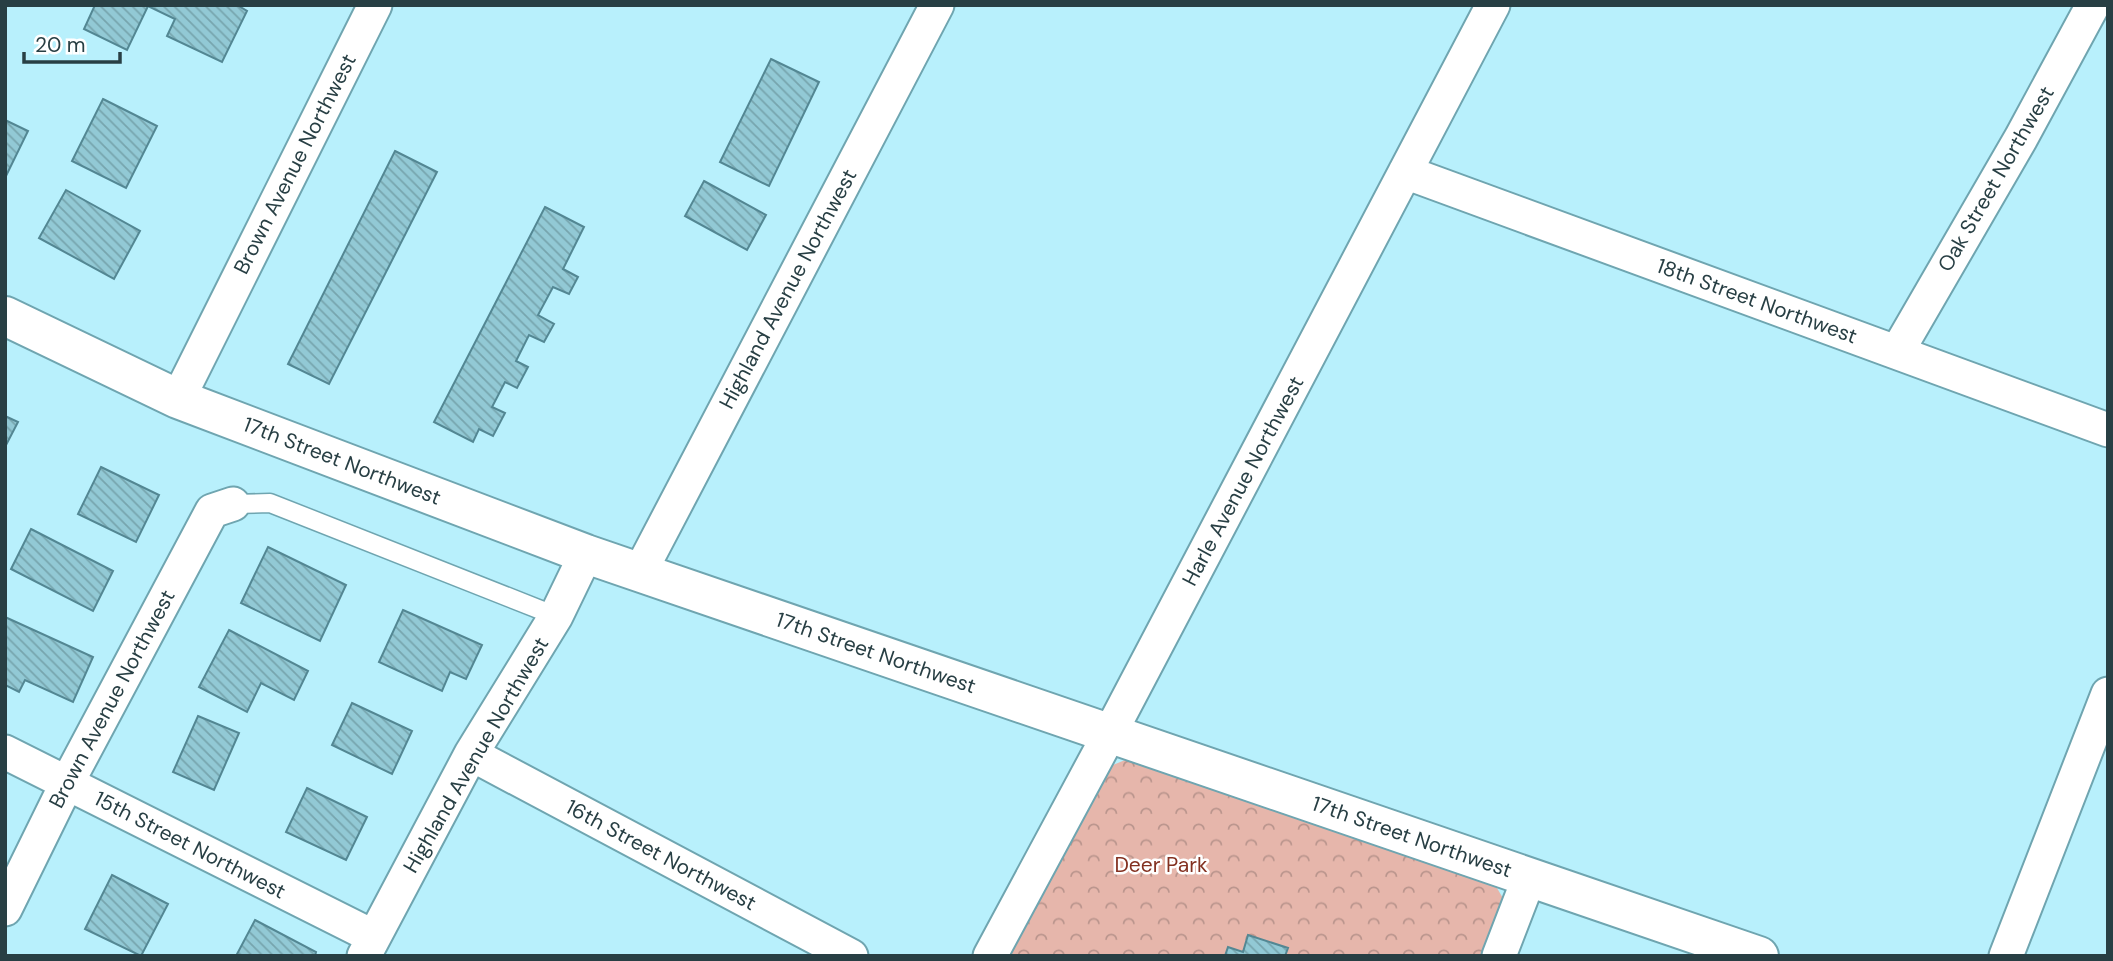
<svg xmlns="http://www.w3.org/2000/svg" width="2113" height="961" viewBox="0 0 2113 961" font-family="'DM Sans',sans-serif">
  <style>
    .park { fill: url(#park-crowns) }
    .building { fill: url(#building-back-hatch); stroke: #538793; stroke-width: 2 }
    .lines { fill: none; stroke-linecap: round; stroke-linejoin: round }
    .service-casing { stroke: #6fa5b0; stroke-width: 21 }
    .minor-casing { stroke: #6fa5b0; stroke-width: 37 }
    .tertiary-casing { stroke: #6fa5b0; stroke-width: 42 }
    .service { stroke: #fff; stroke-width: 18 }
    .minor { stroke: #fff; stroke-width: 33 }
    .tertiary { stroke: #fff; stroke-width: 38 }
    .labels { text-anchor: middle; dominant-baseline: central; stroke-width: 5; stroke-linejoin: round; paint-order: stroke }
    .street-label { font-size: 21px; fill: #283f44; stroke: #fff }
    .park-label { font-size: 21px; fill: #833121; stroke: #fff }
  </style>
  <defs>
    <pattern id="park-crowns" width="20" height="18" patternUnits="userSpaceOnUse" patternTransform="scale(1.75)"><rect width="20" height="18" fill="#e6b6ab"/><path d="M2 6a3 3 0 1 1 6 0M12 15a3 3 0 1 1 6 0" fill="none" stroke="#ba958d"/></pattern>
    <pattern id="building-back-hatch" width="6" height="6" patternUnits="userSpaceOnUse" patternTransform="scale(1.75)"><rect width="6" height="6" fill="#92c9d5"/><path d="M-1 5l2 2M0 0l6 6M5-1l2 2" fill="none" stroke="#77a5ae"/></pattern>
  </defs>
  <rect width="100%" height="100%" fill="#b8f0fc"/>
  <path class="park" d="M1125,760l18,2 347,121 7,5 7,12 -16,56h-479l97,-183 7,-8z"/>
  <path class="building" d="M95,5h142l10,6 -25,51 -55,-26 8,-17 -27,-13 -21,44 -43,-21z
    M771,59l48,23 -50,104 -49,-24z
    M103,99l54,27 -31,62 -54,-27z
    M5,120l23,11 -23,47z
    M395,151l42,21 -108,212 -41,-20z
    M704,181l62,34 -19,35 -62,-34z
    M66,190l74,41 -26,48 -75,-41z
    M545,207l39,20 -21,42 15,8 -9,17 -16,-7 -15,28 16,9 -10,18 -15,-7 -13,26 12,6 -11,21 -12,-6 -13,25 13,6 -12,23 -14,-7 -6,13 -39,-20z
    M5,416l13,6 -13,25z
    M101,467l58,28 -23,47 -58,-28z
    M31,529l82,42 -20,40 -82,-42z
    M268,547l78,38 -26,56 -79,-38z
    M403,610l79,35 -16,34 -16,-7 -8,19 -63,-29z
    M5,617l88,40 -20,45 -48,-22 -6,12 -14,-7z
    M229,630l79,41 -14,29 -33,-17 -14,29 -48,-25z
    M352,703l60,28 -20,43 -60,-29z
    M198,716l41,17 -25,57 -41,-18z
    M307,788l60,29 -21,43 -60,-28z
    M112,875l56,29 -27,52 -56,-27z
    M255,920l61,32 -1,4h-79z
    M1248,935l40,13 -3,8h-60l3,-9 15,5z"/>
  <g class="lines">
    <g class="service-casing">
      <path id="service" d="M233,504l37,-1 286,113"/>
    </g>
    <g class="minor-casing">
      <path id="minor" d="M1405,172l703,258
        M1897,352l124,-214 72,-133
        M178,399l197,-394
        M640,572l297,-567
        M5,752l369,185
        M471,754l380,202
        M5,909l62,-126 145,-272 21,-7
        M364,956l107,-202 85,-138 30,-62
        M990,956l120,-223 383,-728
        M1499,956l30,-78
        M2006,956l102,-262"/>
    </g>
    <g class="tertiary-casing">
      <path id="tertiary" d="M5,316l173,83 408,155 1173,402"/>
    </g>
    <use href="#service" class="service"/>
    <use href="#minor" class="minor"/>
    <use href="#tertiary" class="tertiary"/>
  </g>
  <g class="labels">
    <g class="street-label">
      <text transform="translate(295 164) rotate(-63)">Brown Avenue Northwest</text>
      <text transform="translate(1996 179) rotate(-60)">Oak Street Northwest</text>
      <text transform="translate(788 289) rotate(-62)">Highland Avenue Northwest</text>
      <text transform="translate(1757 301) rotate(20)">18th Street Northwest</text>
      <text transform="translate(342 461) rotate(21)">17th Street Northwest</text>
      <text transform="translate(1243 481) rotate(-62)">Harle Avenue Northwest</text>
      <text transform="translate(876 653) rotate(19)">17th Street Northwest</text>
      <text transform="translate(112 699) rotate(-62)">Brown Avenue Northwest</text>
      <text transform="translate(476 755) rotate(-60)">Highland Avenue Northwest</text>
      <text transform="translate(1412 837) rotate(19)">17th Street Northwest</text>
      <text transform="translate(190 845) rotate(27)">15th Street Northwest</text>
      <text transform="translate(661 855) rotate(28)">16th Street Northwest</text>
    </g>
    <g class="park-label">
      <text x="1161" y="865">Deer Park</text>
    </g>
  </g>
  <rect width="2113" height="961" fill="none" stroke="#283f44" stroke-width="14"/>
  <path d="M24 52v10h96v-10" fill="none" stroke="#283f44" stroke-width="3.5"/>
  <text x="35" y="52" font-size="21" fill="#283f44" stroke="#ffffff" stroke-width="5" paint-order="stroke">20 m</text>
</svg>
